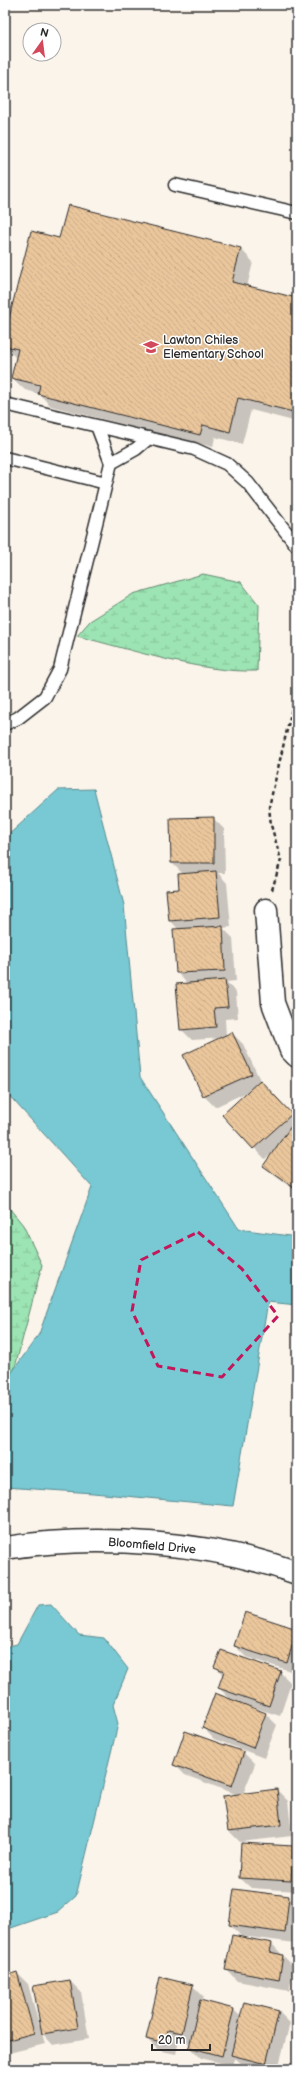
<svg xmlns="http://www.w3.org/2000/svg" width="302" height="2074" viewBox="0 0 302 2074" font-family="'Balsamiq Sans',sans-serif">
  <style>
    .wetland { fill: url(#wetland-marsh); stroke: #64886f }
    .water { fill: #78c9d3; stroke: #598a90 }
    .shadow { fill: #0003 }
    .building { fill: url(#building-back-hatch); stroke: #2b2b2b }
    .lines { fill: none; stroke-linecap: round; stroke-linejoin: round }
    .lane-casing { stroke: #2b2b2b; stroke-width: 15 }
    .street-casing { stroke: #2b2b2b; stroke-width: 25 }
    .secondary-casing { stroke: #2b2b2b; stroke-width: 25 }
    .path { stroke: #2b2b2b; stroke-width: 2.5; stroke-dasharray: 4 3; stroke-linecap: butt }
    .lane { stroke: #fff; stroke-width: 12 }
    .street { stroke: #fff; stroke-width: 22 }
    .secondary { stroke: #fff; stroke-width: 22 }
    .marked { fill: none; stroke: #c2185b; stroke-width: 3; stroke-dasharray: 8 5; stroke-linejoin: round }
    .labels { text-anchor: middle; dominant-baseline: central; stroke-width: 3; stroke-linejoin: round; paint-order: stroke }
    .poi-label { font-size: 12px; fill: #2b2b2b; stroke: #fff; text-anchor: start }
    .street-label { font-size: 12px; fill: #2b2b2b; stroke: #fff }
  </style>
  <defs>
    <pattern id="wetland-marsh" width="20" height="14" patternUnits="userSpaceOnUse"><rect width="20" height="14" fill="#9ce4b3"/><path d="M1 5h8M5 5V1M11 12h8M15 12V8" fill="none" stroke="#87c49a"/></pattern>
    <pattern id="building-back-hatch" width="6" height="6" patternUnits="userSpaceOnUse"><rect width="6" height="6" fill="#eac69b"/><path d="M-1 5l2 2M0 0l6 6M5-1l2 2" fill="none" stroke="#c9aa86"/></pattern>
  </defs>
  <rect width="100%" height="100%" fill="#fbf4eb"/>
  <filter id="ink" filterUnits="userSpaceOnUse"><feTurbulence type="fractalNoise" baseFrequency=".025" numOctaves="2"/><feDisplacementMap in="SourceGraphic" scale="8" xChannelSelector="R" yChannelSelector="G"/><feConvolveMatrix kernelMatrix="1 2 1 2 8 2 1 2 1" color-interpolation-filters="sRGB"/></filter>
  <g filter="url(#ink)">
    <path class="wetland" d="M203,574l38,8 18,23 -2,66c-56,2 -124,-21 -180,-35l13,-15 43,-27z
      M5,1203l18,22 19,40 -28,106 -9,10z"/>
    <path class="water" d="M94,789l30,116 16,172 99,152 58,8v68l-29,-3 -35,204 -140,-13 -88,-6v-105l34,-48 53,-147 -87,-96v-253l53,-48z
      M51,1604l28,31 25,3 24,31 -15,36 5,19 -42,172 -18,16 -53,18v-283l12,-3 21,-39z"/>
    <path class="shadow" d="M60,239l181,10 12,13 -6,25 50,12v123l-46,-12 -9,34 -27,-7 -2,10 -162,-41 -12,-12 -14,-4 -13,-12 4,-20 -11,-11v-9z
      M213,818l11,11 1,44h-7l9,10 4,44 -8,1 10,10 3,43 -10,1 10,10 2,26 -13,1 1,17 6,-3 11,11 18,38 36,38v72l-22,-16 -11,-11 11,-14 -10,8 -42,-44 26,-24 -34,16 -11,-11 -19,-41 37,-17 -30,2 -11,-11 7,-45 -11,-11 2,-43 -9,-10 14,-45 -12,-12z
      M245,1613l52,17v43l-51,-16 -11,-11z
      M216,1667l64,5 11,11 -11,33 -33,-11 -1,1 20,8 11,11 -13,33 -50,-19 -11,-11 29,-27 -13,-13 4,-13z
      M186,1732l58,21 11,11 -12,30 34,-4 11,11 4,35 -52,6 -11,-11 9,-36 -53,-20 -11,-11z
      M292,1847l5,4v40l-46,-3 -11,-10z
      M234,1890l55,7 8,9 -2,37 -54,-7 -11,-11z
      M272,1944l22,23 -5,24 -52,-10 -10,-11z
      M17,1973l11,11 11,41 31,-44 11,11 8,47 -36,6 -11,-12 3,11 -36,9 -4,-4v-72z
      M193,1986l11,11 -2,5 32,8 7,7 38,-5 11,11 -12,46h-21l-14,-4 -8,-7 -2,8 -32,-8 -11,-11 1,-4 -12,-2 -3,13 -18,-4 -11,-11z"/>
    <path class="building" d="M68,205l173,43 -9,34 65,16v115l-59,-15 -8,34 -27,-7 -3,10 -162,-41 2,-9 -29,-7 7,-29 -13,-3v-12l26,-103 28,7z
      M214,817v46h-43l-1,-45z
      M216,871l4,46 -51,4 -3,-31 13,-1 -1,-15z
      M223,926l2,45 -49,2 -3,-44z
      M225,980l3,27 -14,1 2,19 -36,3 -4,-46z
      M232,1032l20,42 -49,22 -20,-41z
      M260,1080l32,34 -39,35 -31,-34z
      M294,1122l3,3v65l-34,-24z
      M245,1612l52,17 -10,34 -53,-17z
      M221,1650l60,21 -12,35 -51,-18 6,-17 -10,-4z
      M215,1693l51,20 -13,35 -51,-20z
      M185,1731l59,21 -12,34 -59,-21z
      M277,1789l4,36 -53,6 -5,-35z
      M241,1843l52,3 -2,35 -52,-3z
      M234,1889l55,7 -4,37 -56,-8z
      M232,1935l40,8 -2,9 13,3 -4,25 -54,-10z
      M17,1972l17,61 -29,8v-65z
      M160,1977l33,8 -11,48 -14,-3 -3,14 -19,-5z
      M70,1980l8,48 -36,6 -9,-48z
      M200,2000l34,9 -12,47 -33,-9z
      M244,2002l35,9 -13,53 -35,-9z"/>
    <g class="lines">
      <g class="lane-casing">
        <path id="lane" d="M175,185l122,28
          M5,404l189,45 33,15 21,19 49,63
          M5,458l101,25
          M111,463l25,-14 13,-11
          M5,724l13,-6 27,-21 15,-28 51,-206 -14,-37"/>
      </g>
      <g class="street-casing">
        <path id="street" d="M266,910l7,93 18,47 6,6"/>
      </g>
      <g class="secondary-casing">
        <path id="secondary" d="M5,1548c90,-14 206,-7 292,25"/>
      </g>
      <path class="path" d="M272,890l9,-30 -10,-35 -2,-18 28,-120"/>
      <use href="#lane" class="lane"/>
      <use href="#street" class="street"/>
      <use href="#secondary" class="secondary"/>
    </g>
  </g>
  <path class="marked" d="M198,1232l44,37 36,47 -56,61 -64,-11 -26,-55 9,-51z"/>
  <defs>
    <g id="school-bare" transform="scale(1.2)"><path d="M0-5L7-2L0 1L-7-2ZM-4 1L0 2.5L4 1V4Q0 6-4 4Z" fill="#d1495b" stroke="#fff" stroke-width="2.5" paint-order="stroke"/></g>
  </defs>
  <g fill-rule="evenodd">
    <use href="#school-bare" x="151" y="347"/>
  </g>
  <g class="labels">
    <g class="poi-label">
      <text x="163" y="340">Lawton Chiles<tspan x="163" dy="14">Elementary School</tspan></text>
    </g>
    <g class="street-label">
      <text transform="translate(152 1546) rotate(5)">Bloomfield Drive</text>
    </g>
  </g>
  <rect width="302" height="2074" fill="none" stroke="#fff" stroke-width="20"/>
  <rect x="10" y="10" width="282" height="2054" fill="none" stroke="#2b2b2b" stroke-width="1.5" filter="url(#ink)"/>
  <g transform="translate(42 42) rotate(14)"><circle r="19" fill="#ffffff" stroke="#aaaaaa"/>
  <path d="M0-3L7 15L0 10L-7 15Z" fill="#d1495b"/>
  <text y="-6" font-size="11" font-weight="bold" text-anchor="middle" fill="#2b2b2b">N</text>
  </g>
  <path d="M152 2044v6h58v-6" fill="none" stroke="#2b2b2b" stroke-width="2"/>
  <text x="158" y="2044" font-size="12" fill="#2b2b2b" stroke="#ffffff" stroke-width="3" paint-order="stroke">20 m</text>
</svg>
